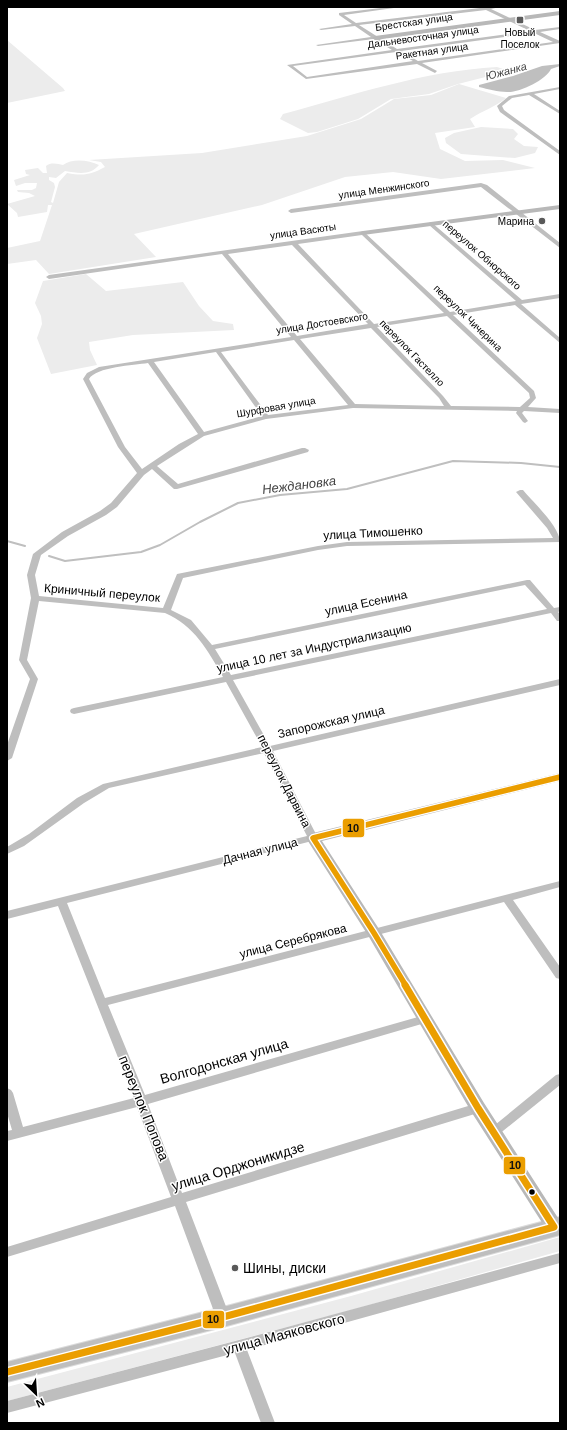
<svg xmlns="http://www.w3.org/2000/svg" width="567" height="1430" viewBox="0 0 567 1430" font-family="Helvetica,sans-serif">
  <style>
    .green { fill: #ececec }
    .water { fill: #bfbfbf }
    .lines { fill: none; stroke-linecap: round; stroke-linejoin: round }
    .stream { stroke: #bfbfbf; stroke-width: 2 }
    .primary-casing { stroke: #dbdbdb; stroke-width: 2 }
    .street { fill: #bebebe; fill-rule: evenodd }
    .secondary { fill: #b8b8b8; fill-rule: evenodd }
    .primary { fill: #bebebe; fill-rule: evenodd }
    .bus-1-far1-casing { stroke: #fff; stroke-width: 8 }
    .bus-1-casing { stroke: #fff; stroke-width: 10 }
    .bus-1-far1 { stroke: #eb9e00; stroke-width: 5.5 }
    .bus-1 { stroke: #eb9e00; stroke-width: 7 }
    .poi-dot { fill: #595959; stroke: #fff; stroke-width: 1.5 }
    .bus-dot { fill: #000; stroke: #fff; stroke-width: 1.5 }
    .labels { text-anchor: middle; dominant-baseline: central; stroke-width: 3; stroke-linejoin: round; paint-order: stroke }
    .far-street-label { font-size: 10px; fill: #000; stroke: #fff }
    .far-poi-label { font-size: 10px; fill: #000; stroke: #fff }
    .far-water-label { font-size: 11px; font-style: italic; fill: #444; stroke: #fff }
    .street-label { font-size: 12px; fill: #000; stroke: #fff }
    .water-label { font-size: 13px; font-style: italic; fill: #444; stroke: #fff }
    .near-street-label { font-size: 14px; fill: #000; stroke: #fff }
    .near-poi-label { font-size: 14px; fill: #000; stroke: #fff; text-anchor: start }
    .line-badge { stroke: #fff; stroke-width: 1.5 }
    .pale-badge-label { font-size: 11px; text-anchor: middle; font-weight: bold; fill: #111 }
  </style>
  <rect width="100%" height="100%" fill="#fff"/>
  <path class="green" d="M7,40l56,48 2,3 -58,12z
    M497,67l12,4 -51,13 -29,10 -38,5 -33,20 -41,13 -9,1 -28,-14 3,-5c70,-19 141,-43 214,-47z
    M459,84l47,14c-11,9 -24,13 -36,21l5,8 -40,6 5,16 25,12 38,-1 32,8 -94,11 -48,-7 -48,5 -83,28 -128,29 22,23 -107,17 -13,-14 -29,4v-16l33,-7 12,-36h-4l-1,7 -29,5 -1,-4 -10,-9 28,-8 -6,-3 -11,-1 -1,-2h15l4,-2 1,-5h-12l-9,3 -2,-6 16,-5 -4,-1 -1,-4 13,-2 5,5h4l-1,-7c5,-4 12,-2 17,-1 9,-7 26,-5 36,0 -9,11 -21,8 -34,6l-9,7 -7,-1v3l5,3 1,4 -4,15 2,1 6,-21 8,-9c17,3 23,2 38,-6l-4,-5 -12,-2 113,-7 105,-17 54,-17 33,-20 37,-4z
    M481,127l32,2 5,5 -4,5 10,7 14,1 -3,6 -20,5 -54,-4 -15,-11 -1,-5 9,-5z
    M86,274l20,17 77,-9 16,24 14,15 20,3 1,6 -101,5 -44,7 1,8 7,15 -46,9 -14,-36 5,-14 -1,-8 -6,-13 8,-22z
    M560,1237v14l-205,58 -348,92v-14l344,-91z"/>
  <path class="water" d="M560,64v2l-9,3c-5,11 -32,24 -44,23 -9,0 -19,-3 -28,-5v-2l34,-9 29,-10z"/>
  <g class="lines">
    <path class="stream" d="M7,541l18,5
      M49,556l16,5 76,-9 19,-7 40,-23 38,-19 42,-8 67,-6 106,-28 68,2 39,4"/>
    <g class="primary-casing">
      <path id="primary" d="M560,1217v18l-337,92 -216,55v-20l216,-55z"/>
    </g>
    <path class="street" d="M162,7h5l-2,1z
      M389,7h12l-57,8 12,8 132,-16h12l-9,2 44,21 25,-3v2l-20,3 20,9v2l-138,20 15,8 -2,2 -18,-9 -111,15 -19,-14 105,-15 -18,-11 -56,7 -2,-1 55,-8 -16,-11 -34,4 -2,-1 33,-5 -13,-9v-2zM486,10l44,21 -133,18 -38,-24zM534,33l19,9 -135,19 -17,-10zM396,52l17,9 -106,16 -14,-11z
      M560,87v2l-26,5 26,17v3l-31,-19 -17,3 -10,8 2,4 56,41v4l-60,-43 -3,-6 12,-10z
      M481,183l6,2 73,58v5l-79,-61 -190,26 -3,-2 3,-2z
      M431,222l91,78 38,-6v4l-39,6 39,34v5l-45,-38 -62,10 81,76 2,7 -8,9 32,2v4l-36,-2 -2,2 6,8 -3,2 -2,-1 -7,-9 1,-2 -164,-3 -87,11 -62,17 -47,30 21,18 124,-36h3l4,2 -1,2 -131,37h-3l-22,-20 -8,6 -27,32 -11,8 -38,21 -27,19 -6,20 4,21 124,12 14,-34 141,-28 29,-4 206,-4 -6,-10 -31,-36 4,-2h3c10,12 37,37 37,52l-213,4 -29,4 -135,28 -12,32 20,10 21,25 315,-65h3l24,28 6,-1v4l-2,1 2,2v7h-3l-6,-8 -318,67 37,66 290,-67v6l-287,66 45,87 -2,2 -249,63 38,95 455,-117v6l-47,13 47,67v12l-4,-1 -52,-76 -396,103 37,90 280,-80 4,1 2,3 -2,3 -4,1 -277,81 34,89 296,-90 4,2 2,3 -2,3 -4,2 -292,89 44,115 -2,4 -5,2 -5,-2 -2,-4 -41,-111 -168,51v-10l164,-50 -34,-90 -130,34v-10l5,-1 -5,-17v-25l4,2 2,3 10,34 111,-29 -76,-192 -51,13v-8l300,-75 -43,-83 -155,35 -25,15 -60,43 -17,8v-7l22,-13 48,-36 26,-14 159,-37 -36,-65 -152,32 -3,-1 -1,-2 1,-2 3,-1 149,-31c-15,-26 -29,-52 -58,-64l-126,-12 -12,59 11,19 -26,79 -5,3v-16l23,-66 -11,-19 12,-62 -4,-23 6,-21 29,-22 38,-21 11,-8 26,-30 -19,-26 -35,-68 4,-6 12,-6 192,-30 -69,-83 -173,25 -3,-2 3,-2 314,-44 87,81 66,-11 -87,-76v-2zM362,235l82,78 -70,11 -76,-80zM292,245l76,79 -71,12 -69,-82zM447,316l82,77 1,5 -10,9 -69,-1 -8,-10 -66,-69zM371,328l68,70 5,8 -89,-2 -55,-65zM294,340l54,65 -80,10 -47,-63zM216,352l46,64 -58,16 -50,-70zM148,363l50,71 -19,10 -37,25 -17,-22 -36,-68c7,-12 45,-14 59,-16zM525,585l22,24 -316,66 -16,-26z
      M560,1074v11l-62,50 -4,2 -4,-2 -2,-3 2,-3 66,-54z
      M560,1253v10l-313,87 28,73h-14l-26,-70 -228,60v-12l232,-61z"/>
    <path class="secondary" d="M560,11v4l-185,25 -3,-2 3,-2z
      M560,205v4l-197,26 -4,-2 4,-2z
      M560,773v8l-238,60 57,88 105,174 76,118v12l-6,2 -6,-3 -76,-119 -103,-176 -63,-99 2,-3 5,-2z"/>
    <use href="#primary" class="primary"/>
    <g class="bus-1-far1-casing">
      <path id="bus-1-far1" d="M406,986l-32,-53 -61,-95 247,-61"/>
    </g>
    <g class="bus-1-casing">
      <path id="bus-1" d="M7,1372l216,-55 331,-90 -76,-119 -73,-123"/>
    </g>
    <use href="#bus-1-far1" class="bus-1-far1"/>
    <use href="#bus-1" class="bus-1"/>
  </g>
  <g class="poi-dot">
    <rect x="516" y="16" width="8" height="8" rx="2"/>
    <circle cx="542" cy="221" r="4"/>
    <circle cx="235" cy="1268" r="4"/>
  </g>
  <circle class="bus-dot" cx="532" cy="1192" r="3.5"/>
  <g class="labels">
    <g class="far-street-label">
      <text transform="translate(414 22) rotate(-8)">Брестская улица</text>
      <text transform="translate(423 37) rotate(-8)">Дальневосточная улица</text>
      <text transform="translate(432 51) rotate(-8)">Ракетная улица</text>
      <text transform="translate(384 189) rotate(-8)">улица Менжинского</text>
      <text transform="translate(303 231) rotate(-8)">улица Васюты</text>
      <text transform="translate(482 255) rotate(41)">переулок Обнорского</text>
      <text transform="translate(468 318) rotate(44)">переулок Чичерина</text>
      <text transform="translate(322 323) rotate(-9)">улица Достоевского</text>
      <text transform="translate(412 353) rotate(46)">переулок Гастелло</text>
      <text transform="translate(276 407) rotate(-10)">Шурфовая улица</text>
    </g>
    <g class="far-poi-label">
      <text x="520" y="32">Новый<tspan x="520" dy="12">Поселок</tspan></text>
      <text x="534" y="221" text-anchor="end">Марина</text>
    </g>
    <g class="far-water-label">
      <text transform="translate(506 71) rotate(-15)">Южанка</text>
    </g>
    <g class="street-label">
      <text transform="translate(373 533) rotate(-3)">улица Тимошенко</text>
      <text transform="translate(102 593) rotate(5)">Криничный переулок</text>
      <text transform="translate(366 603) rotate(-12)">улица Есенина</text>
      <text transform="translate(314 648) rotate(-12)">улица 10 лет за Индустриализацию</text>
      <text transform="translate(331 722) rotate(-13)">Запорожская улица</text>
      <text transform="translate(284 781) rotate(63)">переулок Дарвина</text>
      <text transform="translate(260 851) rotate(-14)">Дачная улица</text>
      <text transform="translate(293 941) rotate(-14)">улица Серебрякова</text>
    </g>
    <g class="water-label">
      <text transform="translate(299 485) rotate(-7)">Неждановка</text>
    </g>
    <g class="near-street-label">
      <text transform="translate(224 1061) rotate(-16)">Волгодонская улица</text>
      <text transform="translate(144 1108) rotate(68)">переулок Попова</text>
      <text transform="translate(238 1166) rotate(-17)">улица Орджоникидзе</text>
      <text transform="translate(284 1334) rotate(-15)">улица Маяковского</text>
    </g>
    <g class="near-poi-label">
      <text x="243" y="1268">Шины, диски</text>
    </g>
  </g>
  <g class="line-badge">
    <rect x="342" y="818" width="23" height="20" rx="4" fill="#eb9e00"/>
    <rect x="503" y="1156" width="23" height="19" rx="4" fill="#eb9e00"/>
    <rect x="202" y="1310" width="23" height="19" rx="4" fill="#eb9e00"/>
  </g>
  <g class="pale-badge-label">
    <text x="353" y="832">10</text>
    <text x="515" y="1169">10</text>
    <text x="213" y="1323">10</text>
  </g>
  <rect width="567" height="1430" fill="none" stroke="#000000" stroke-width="16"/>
  <g transform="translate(36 1394) rotate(155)" stroke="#ffffff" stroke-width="3" paint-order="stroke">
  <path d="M0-3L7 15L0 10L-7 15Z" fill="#000000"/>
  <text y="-6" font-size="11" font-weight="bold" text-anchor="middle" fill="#000000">N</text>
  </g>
</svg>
